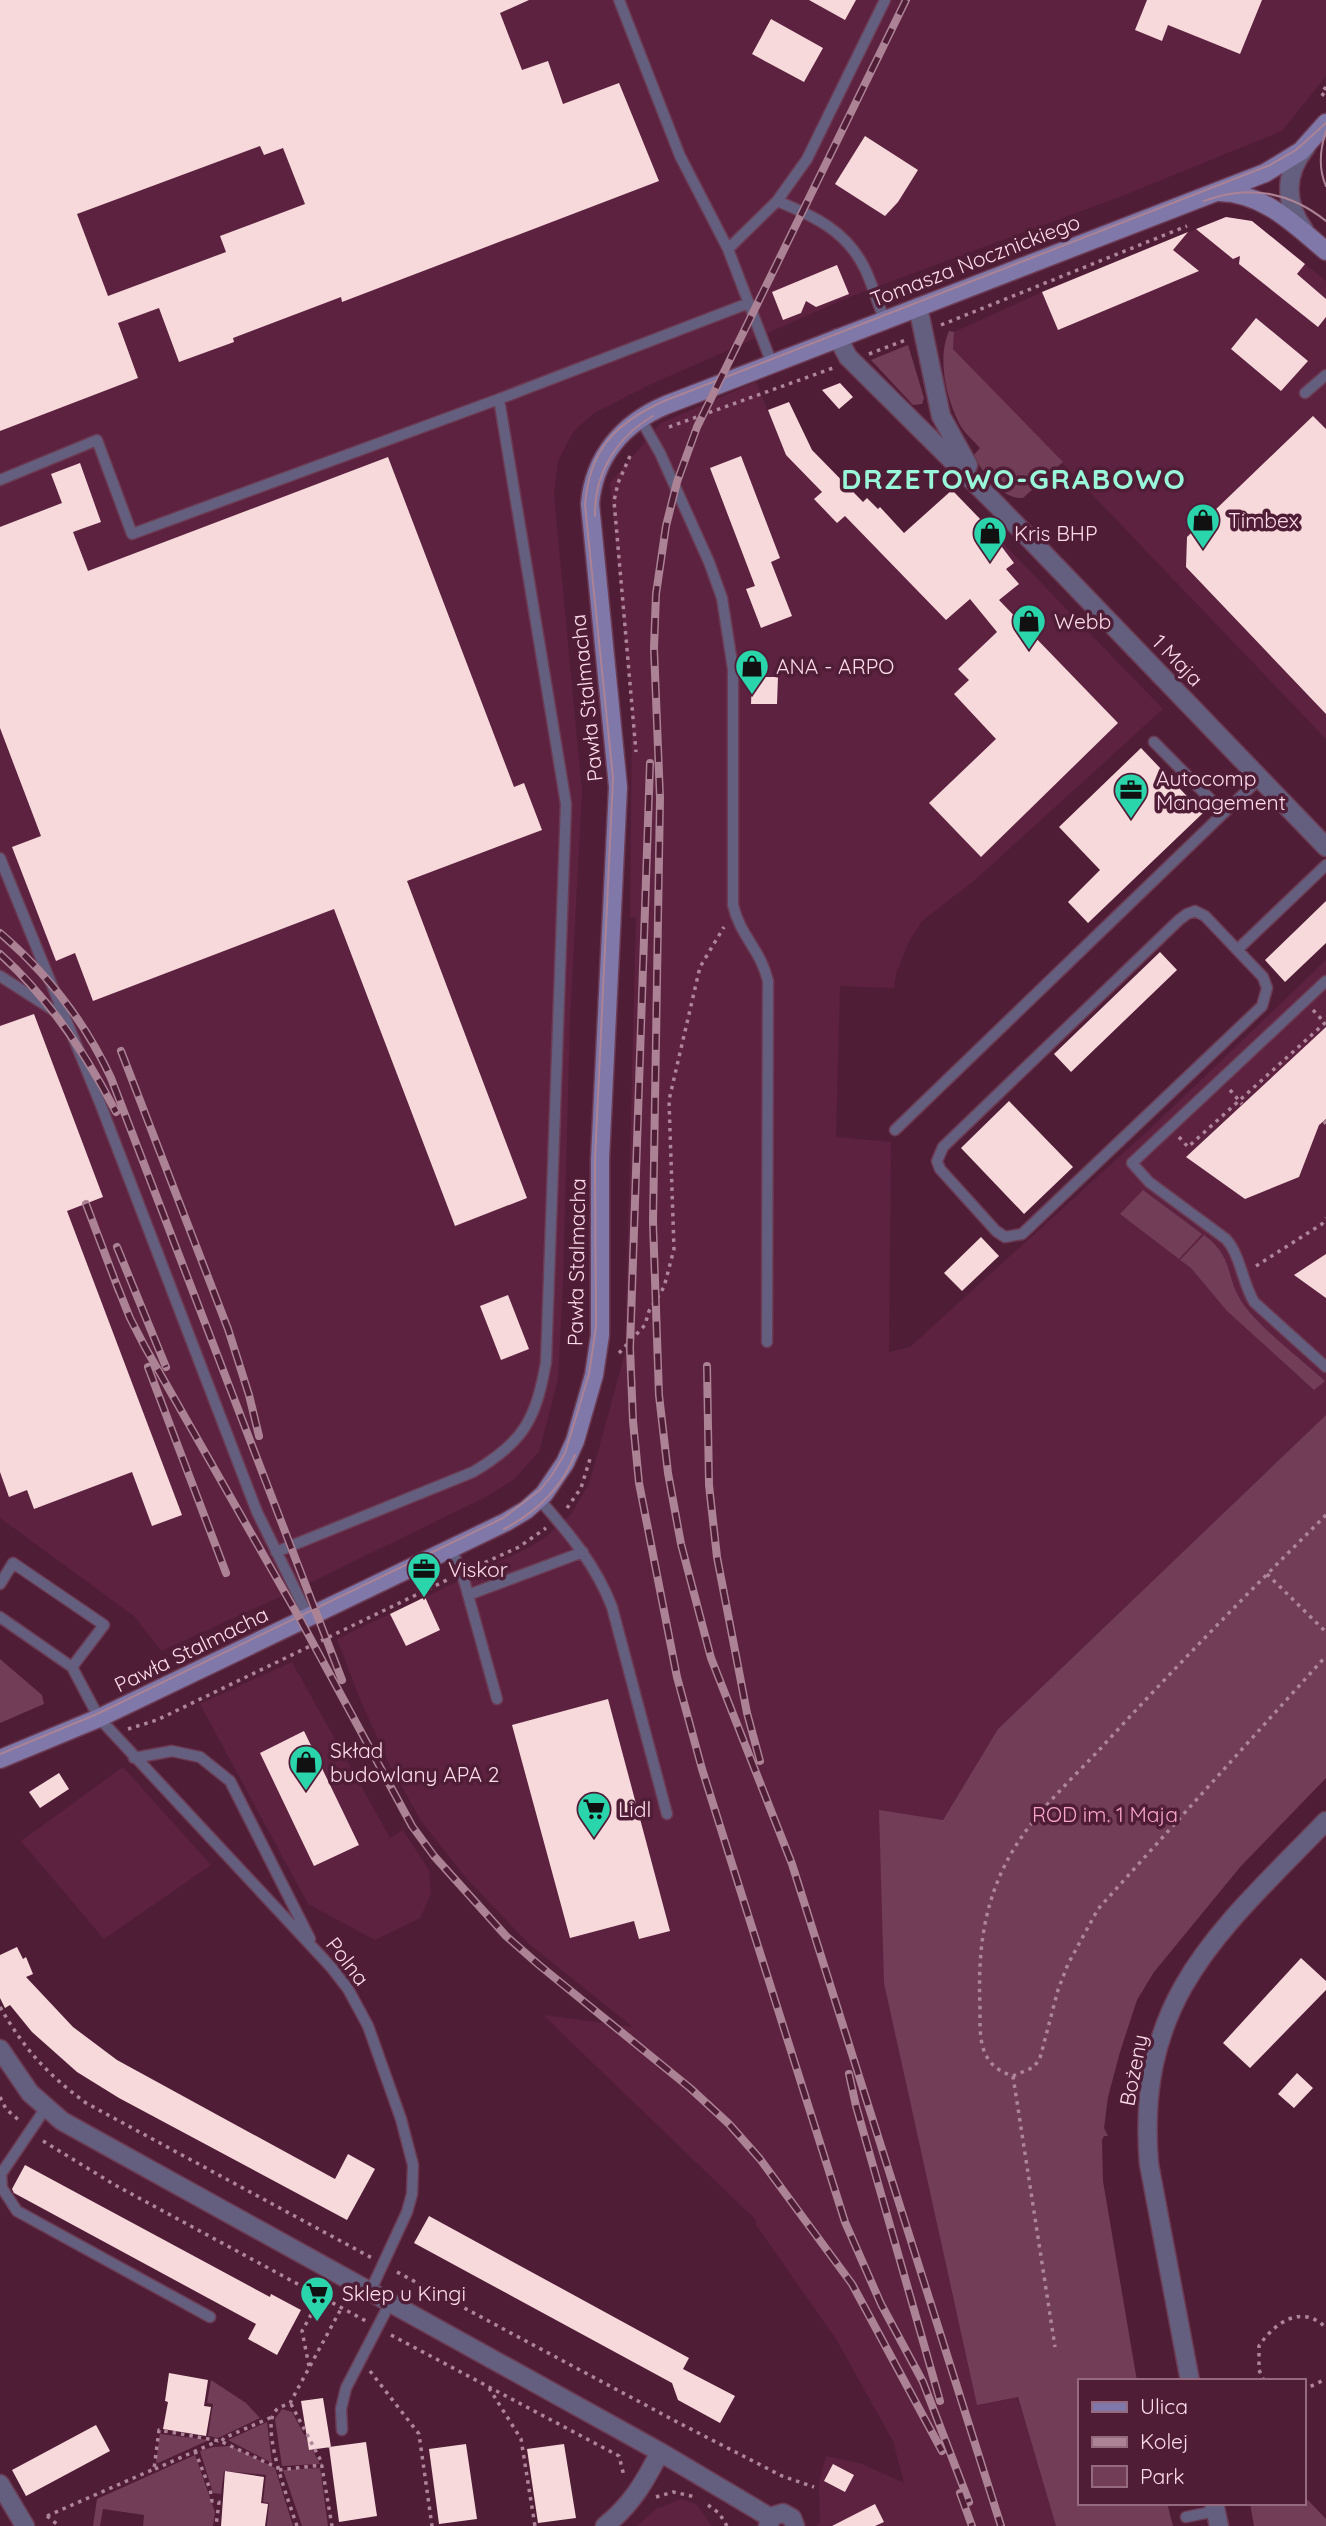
<svg xmlns="http://www.w3.org/2000/svg" width="1326" height="2526" viewBox="0 0 1326 2526" font-family="Quicksand,sans-serif">
  <style>
    .built { fill: #5d2240 }
    .green { fill: #723d56 }
    .building { fill: #f7d9db; fill-rule: evenodd }
    .lines { fill: none; stroke-linecap: round; stroke-linejoin: round }
    .lane-casing { stroke: #6c3b53; stroke-width: 13 }
    .street-casing { stroke: #6c3b53; stroke-width: 21 }
    .secondary-casing { stroke: #6c3b53; stroke-width: 21 }
    .path { stroke: #af8599; stroke-width: 3.5; stroke-dasharray: 3.5 5; stroke-linecap: butt }
    .lane { stroke: #645f7e; stroke-width: 10 }
    .street { stroke: #645f7e; stroke-width: 18 }
    .secondary { stroke: #7f78a8; stroke-width: 18 }
    .tram { stroke: #ac8295; stroke-width: 2 }
    .rail-casing { stroke: #ac8295; stroke-width: 8 }
    .rail { stroke: #501d37; stroke-width: 5; stroke-dasharray: 16; stroke-linecap: butt }
    .labels { text-anchor: middle; dominant-baseline: central; stroke-width: 7; stroke-linejoin: round; paint-order: stroke }
    .street-label { font-size: 21px; fill: #fddbe9; stroke: #501d37 }
    .poi-label { font-size: 21px; fill: #fddbe9; stroke: #501d37; text-anchor: start }
    .park-label { font-size: 21px; fill: #f9a5cb; stroke: #501d37 }
    .district-label { font-size: 28px; font-weight: bold; letter-spacing: 2px; fill: #99f7d9; stroke: #501d37 }
  </style>
  <rect width="100%" height="100%" fill="#501d37"/>
  <path class="built" d="M0,0h1326v76l-44,55 -160,65 -273,101 -200,88 -55,28 -21,19 -15,29 -4,34 28,296 -12,228 -7,265 -5,95 -19,73 -26,28 -25,16 -193,94 -134,61 -27,-35 -134,-98z
    M1226,217l26,4 74,60v458l-373,-390 1,-17 88,-40z
    M756,382l30,73 115,119 70,-64 192,199 -187,170 -54,42 -12,19 -14,33 -2,15 -54,-2 -4,151 55,5 -2,210 21,-5 241,-219 175,-168v455l-328,314 -55,91 -64,-9 96,458 55,167 26,90h-240l4,-4 -1,-38 7,-28 34,7 44,20 -11,-42 -57,-102 -80,-114 -1,-6 -212,-204 90,12 -104,-83 -62,-65 -46,-58 -33,-59 -28,-63 -23,-60 193,-92 17,-11 24,-22 18,-30 36,-131 11,-435 -6,-1 2,-203 -22,-231 51,-60z
    M292,1662l98,176 13,-8 26,40 2,24 -11,24 -45,22 -67,-36 -108,-200z
    M123,1767l88,98 -107,74 -83,-98z
    M681,2499l15,5 16,22h-75l19,-17z"/>
  <path class="green" d="M949,331l5,1 -1,17 110,113 -40,36c-21,2 -39,-26 -50,-42l7,-8c-7,-8 -17,-16 -21,-25 -13,-26 -22,-65 -10,-92z
    M908,345l16,53 -2,6 -9,1 -42,-45z
    M1143,1190l59,44 -23,25 -59,-45z
    M1204,1235c32,24 20,43 40,70 17,24 58,55 81,76l-11,9 -87,-79 -36,-43 -11,-8z
    M1326,1415v363l-85,88 -87,106 -17,28 -17,52 -12,45 -4,31 4,8h-4l-2,4 1,41 34,200h-58v122h88l6,23h-117l-38,-129 -41,8 -93,-422 -5,-173 64,10 55,-91z
    M0,1659l42,36 2,9 -44,19z
    M211,2380l35,23 14,15 -42,20 -10,-2 5,-32 -6,-1z
    M282,2409l10,3 28,52 -38,2 -7,-47z
    M267,2422l5,41 -44,-23z
    M160,2434h1l48,6 -51,23 -2,-1z
    M231,2446l44,22 18,58h-26l2,-23 -6,-1 3,-27 -42,-4 -3,23 -8,-1 -13,-42 13,-4z
    M195,2455l20,57 -2,14h-70l1,-11 -41,-6 -3,17h-7l4,-27z
    M320,2468l8,58h-26l-19,-56z
    M1303,2495l23,24v7h-72l-4,-23h53z"/>
  <path class="building" d="M0,0h529l-29,13 22,57 26,-9 15,43 56,-21 40,98 -317,121 -1,-5 -108,41 1,4 -55,20 -20,-54 -41,15 20,55 -138,53zM260,146l4,9 19,-7 22,56 -85,32 6,16 -118,44 -31,-82z
    M809,0h47l-11,20z
    M1147,0h115l-22,54 -72,-29 -6,16 -27,-11z
    M771,19l52,29 -19,34 -52,-28z
    M865,136l53,34 -20,32 -13,14 -50,-32z
    M1226,217l26,4 53,43 -8,10 29,25v18l-8,10 -79,-63 1,-8 -7,3 -37,-30z
    M1188,232l-15,18 26,21 -141,59 -16,-38z
    M837,265l12,29 -33,13 -10,-6 -5,12 -18,7 -11,-28z
    M1256,318l52,43 -27,30 -50,-42z
    M840,383l13,14 -14,12 -17,-19z
    M789,402l23,48 51,52 4,-4 11,11 2,-2 24,26 48,-43 31,32 31,41 -8,6 13,15 -20,16 119,123 -137,134 -52,-54 67,-64 -42,-45 15,-14 -11,-11 39,-37 -27,-33 -24,21 -101,-104 -8,7 -23,-24 8,-7 -36,-37 -18,-45z
    M1313,416l13,13v285l-140,-147 1,-30z
    M741,456l39,102 -9,4 21,54 -31,12 -15,-39 9,-3 -45,-118z
    M388,457l126,330 10,-4 18,47 -135,51 120,317 -72,28 -121,-317 -241,92 -18,-48 -19,8 -44,-114 29,-11 -41,-108v-201l62,-24 -11,-29 29,-11 21,59 -28,10 15,39z
    M752,677h26l-1,27h-26z
    M1141,748l62,65 -115,110 -20,-21 32,-32 -41,-43z
    M1326,901v42l-41,39 -20,-22z
    M1160,952l17,18 -106,102 -17,-18z
    M34,1014l69,183 -36,14 115,304 -30,11 -20,-54 -98,37 -7,-19 -18,7 -9,-25v-446z
    M1326,1027v92l-7,6 -20,52 -54,22 -59,-42z
    M1009,1101l64,66 -49,47 -63,-66z
    M981,1237l18,19 -37,35 -18,-18z
    M1326,1254v44l-32,-23z
    M508,1295l21,54 -28,11 -21,-54z
    M425,1597l15,33 -34,16 -16,-32z
    M608,1699l62,232 -31,8 -5,-18 -64,17 -58,-213z
    M304,1731l55,114 -45,21 -54,-113z
    M59,1773l10,16 -29,19 -11,-16z
    M17,1947l6,12 3,-2 7,17 -7,3 47,50 44,33 218,119 13,-25 27,15 -28,51 -228,-122 -42,-26 -45,-40 -22,-27 -5,3 -5,-10v-43z
    M1301,1958l25,23v9l-76,78 -27,-25z
    M1297,2073l16,15 -19,20 -16,-14z
    M25,2165l245,132 1,-3 30,16 -24,45 -29,-16 8,-15 -242,-131 -2,-4z
    M429,2216l260,142 -6,11 52,27 -15,27 -42,-23 -6,-17 -258,-140z
    M169,2373l39,7 -4,26 7,1 -5,29 -43,-7 5,-27 -3,-1z
    M323,2398l8,49 -22,3 -8,-49z
    M96,2425l14,26 -84,45 -14,-26z
    M366,2442l11,74 -38,6 -10,-75z
    M466,2444l11,75 -38,5 -10,-75z
    M564,2444l12,74 -38,5 -11,-74z
    M833,2464l21,11 -9,17 -21,-11z
    M225,2471l39,6 -3,26 7,1 -3,22h-44z
    M875,2504l9,18 -9,4h-43z"/>
  <g class="lines">
    <g class="lane-casing">
      <path id="lane" d="M619,0l61,156 48,93 44,115
        M777,201c37,15 70,30 88,68 8,16 12,34 20,51
        M728,249l49,-48 30,-42 78,-159
        M1305,393l21,-18
        M640,418l20,35 49,109 13,36 11,71v236c7,31 28,45 35,76l-1,361
        M0,480l97,-40 35,94 367,-135 250,-96
        M1154,742l70,71
        M0,858l100,245 157,409 52,106
        M1195,911l10,5 58,61 4,11 -5,18 -240,228 -17,3 -9,-6 -56,-62 -3,-8 6,-14 236,-227 8,-6z
        M1237,950l89,-85
        M0,976l64,41
        M1326,981l-194,182 17,19 77,57c15,17 16,43 28,63l72,65
        M895,1130l365,-352
        M539,1499c29,33 57,66 73,108l55,207
        M451,1549l11,24 35,126
        M276,1552l197,-80c51,-30 63,-53 73,-110l20,-558 -67,-405
        M0,1584l13,-21 91,62 -32,42
        M468,1595l115,-43
        M0,1617l72,50 27,51 232,249 17,22 20,37 33,93 12,46 -1,29 -5,18 -37,80
        M134,1758l38,-7 28,6 30,24 80,158
        M45,2109l-44,65 1,14 15,23 193,106
        M342,2430l-1,-21 5,-21 44,-85
        M1186,2517l30,-6"/>
    </g>
    <g class="street-casing">
      <path id="street" d="M1304,230c-20,-28 -20,-56 2,-83
        M918,307l23,109 27,49
        M838,338l10,19 149,148 329,342
        M0,2049l30,44 32,28 598,331 111,66
        M1190,2381l-41,-217c-14,-167 71,-233 177,-343
        M0,2484l25,42
        M1214,2503l5,23
        M605,2526c27,-22 39,-43 55,-74
        M768,2526l5,-10 10,-3 9,5 3,8"/>
    </g>
    <g class="secondary-casing">
      <path id="secondary" d="M1219,192c45,1 75,32 107,59
        M0,1759l99,-41 407,-196 20,-12 18,-16 21,-31 10,-22 19,-66 6,-40v-176l18,-372 -28,-283c4,-47 33,-81 76,-99l599,-232 36,-22 25,-28"/>
    </g>
    <path class="path" d="M1326,87l-5,6 5,4
      M941,325l246,-99
      M869,354l39,-15
      M669,427l164,-59
      M630,456l-12,27 -4,18 22,251
      M1313,1010l12,13
      M1230,1090l12,14
      M1324,1121l2,3
      M1179,1137l9,10 138,-125
      M1256,1266l66,-42 4,-6
      M619,1353l26,-28 4,-14 15,-24 10,-38 -5,-149 31,-133 24,-40
      M567,1508l14,-20 9,-29
      M1326,1515c-76,76 -152,153 -225,233 -34,36 -75,73 -97,119 -22,45 -26,91 -24,140 0,31 -2,58 33,69l21,-9 6,-9 18,-68 10,-26 30,-55 228,-253
      M477,1566l42,-19 27,-19
      M1267,1574l59,58
      M128,1729l29,-9 290,-140
      M0,2007c25,43 46,66 86,96l286,155
      M1013,2076l42,271
      M0,2097l6,12 15,13
      M43,2141l72,44 251,136
      M397,2272l282,151 103,53 32,11
      M391,2335l228,121 5,20
      M309,2366l-7,-35 19,-34
      M370,2371l49,63 13,92
      M1264,2381l-5,-11v-24c15,-23 43,-43 67,-18
      M489,2388l32,51 14,87
      M1303,2390l23,-11
      M291,2404l30,57 11,65
      M222,2441l2,-3 48,-21
      M195,2451l15,38 2,12 7,1 -3,24
      M155,2469l63,-28
      M279,2470l43,-5
      M656,2497l17,-5 23,5
      M708,2505l11,8 8,13
      M47,2516l107,-47 5,-39 61,11 58,27
      M47,2516l12,10
      M297,2526c-8,-24 -33,-89 -24,-111 3,-8 11,-9 17,-12l52,-96"/>
    <use href="#lane" class="lane"/>
    <use href="#street" class="street"/>
    <use href="#secondary" class="secondary"/>
    <path class="tram" d="M1326,131c-6,18 -8,37 0,55
      M1204,201c44,-17 86,-9 122,20
      M595,516c-1,-43 22,-79 58,-100
      M504,1529c33,-17 57,-40 71,-74
      M0,1754l97,-40 406,-196 37,-28 12,-15 13,-22 24,-79 7,-47 -1,-167 18,-382 -28,-273c4,-55 30,-82 79,-104l606,-236 26,-15 30,-27"/>
    <g class="rail-casing">
      <path id="rail" d="M906,0l-209,427 -20,55 -11,44 -10,68 -2,54 6,150 -7,424 6,173 9,78 13,71 30,114 81,206 209,662
        M650,763l-20,585 3,73 6,62 38,194 25,92 143,453 36,82 42,78 46,120
        M0,933c47,40 85,89 111,145l231,602
        M0,954c49,44 86,100 116,158
        M121,1051l107,278 21,66 10,41
        M86,1204l33,87
        M117,1247l49,120
        M116,1283l14,35 15,29 156,274 111,205 22,30 72,80 33,29 151,123 39,36 31,35 92,125 90,167
        M707,1366l2,119 8,72 30,156 13,48
        M148,1367l78,206
        M849,2074l7,32 84,295
        M960,2493l12,33"/>
    </g>
    <use href="#rail" class="rail"/>
  </g>
  <defs>
    <g id="shop-pin" transform="scale(1.75)"><path d="M0 17L-7.5 6A9.5 9.5 0 1 1 7.5 6Z" fill="#2bd5ac" stroke="#501d37"/><path d="M-5-2.5h2.3a2.7 3.5 0 0 1 5.4 0H5L5.5 6h-11ZM-1.5-2.5h3a1.5 2.3 0 0 0-3 0Z" fill="#111"/></g>
    <g id="office-pin" transform="scale(1.75)"><path d="M0 17L-7.5 6A9.5 9.5 0 1 1 7.5 6Z" fill="#2bd5ac" stroke="#501d37"/><path d="M-6-3h4V-5.5h4V-3h4V5H-6ZM-1-4.5V-3h2v-1.5ZM-6 0V1H6V0Z" fill="#111"/></g>
    <g id="supermarket-pin" transform="scale(1.75)"><path d="M0 17L-7.5 6A9.5 9.5 0 1 1 7.5 6Z" fill="#2bd5ac" stroke="#501d37"/><path d="M-6-5.5h2.5l.6 2H6L4.5 2H-2.5L-4.4-4H-6ZM-1.5 3.2a1.3 1.3 0 1 0 .1 0ZM3 3.2a1.3 1.3 0 1 0 .1 0Z" fill="#111"/></g>
  </defs>
  <g fill-rule="evenodd">
    <use href="#shop-pin" x="1203" y="520"/>
    <use href="#shop-pin" x="990" y="533"/>
    <use href="#shop-pin" x="1029" y="621"/>
    <use href="#shop-pin" x="752" y="666"/>
    <use href="#office-pin" x="1131" y="790"/>
    <use href="#office-pin" x="424" y="1569"/>
    <use href="#shop-pin" x="306" y="1762"/>
    <use href="#supermarket-pin" x="594" y="1809"/>
    <use href="#supermarket-pin" x="317" y="2293"/>
  </g>
  <g class="labels">
    <g class="street-label">
      <text transform="translate(975 260) rotate(-21)">Tomasza Nocznickiego</text>
      <text transform="translate(1178 660) rotate(46)">1 Maja</text>
      <text transform="translate(586 698) rotate(-96)">Pawła Stalmacha</text>
      <text transform="translate(576 1262) rotate(-89)">Pawła Stalmacha</text>
      <text transform="translate(191 1649) rotate(-26)">Pawła Stalmacha</text>
      <text transform="translate(348 1961) rotate(52)">Polna</text>
      <text transform="translate(1133 2070) rotate(-79)">Bożeny</text>
    </g>
    <g class="poi-label">
      <text x="1228" y="520">Timbex</text>
      <text x="1014" y="533">Kris BHP</text>
      <text x="1054" y="621">Webb</text>
      <text x="776" y="666">ANA - ARPO</text>
      <text x="1156" y="778">Autocomp<tspan x="1156" dy="24">Management</tspan></text>
      <text x="448" y="1569">Viskor</text>
      <text x="330" y="1750">Skład<tspan x="330" dy="24">budowlany APA 2</tspan></text>
      <text x="618" y="1809">Lidl</text>
      <text x="342" y="2293">Sklep u Kingi</text>
    </g>
    <g class="park-label">
      <text x="1105" y="1814">ROD im. 1 Maja</text>
    </g>
    <g class="district-label">
      <text x="1014" y="478">DRZETOWO-GRABOWO</text>
    </g>
  </g>
  <rect x="1078" y="2379" width="228" height="126" fill="#501d37" stroke="#95697e" stroke-width="2"/>
  <rect x="1092" y="2402" width="35" height="10" fill="#7f78a8" stroke="#95697e" stroke-width="2"/>
  <text x="1140" y="2414" font-size="21" fill="#fddbe9">Ulica</text>
  <rect x="1092" y="2437" width="35" height="10" fill="#ac8295" stroke="#95697e" stroke-width="2"/>
  <text x="1140" y="2449" font-size="21" fill="#fddbe9">Kolej</text>
  <rect x="1092" y="2466" width="35" height="21" fill="#723d56" stroke="#95697e" stroke-width="2"/>
  <text x="1140" y="2484" font-size="21" fill="#fddbe9">Park</text>
</svg>
